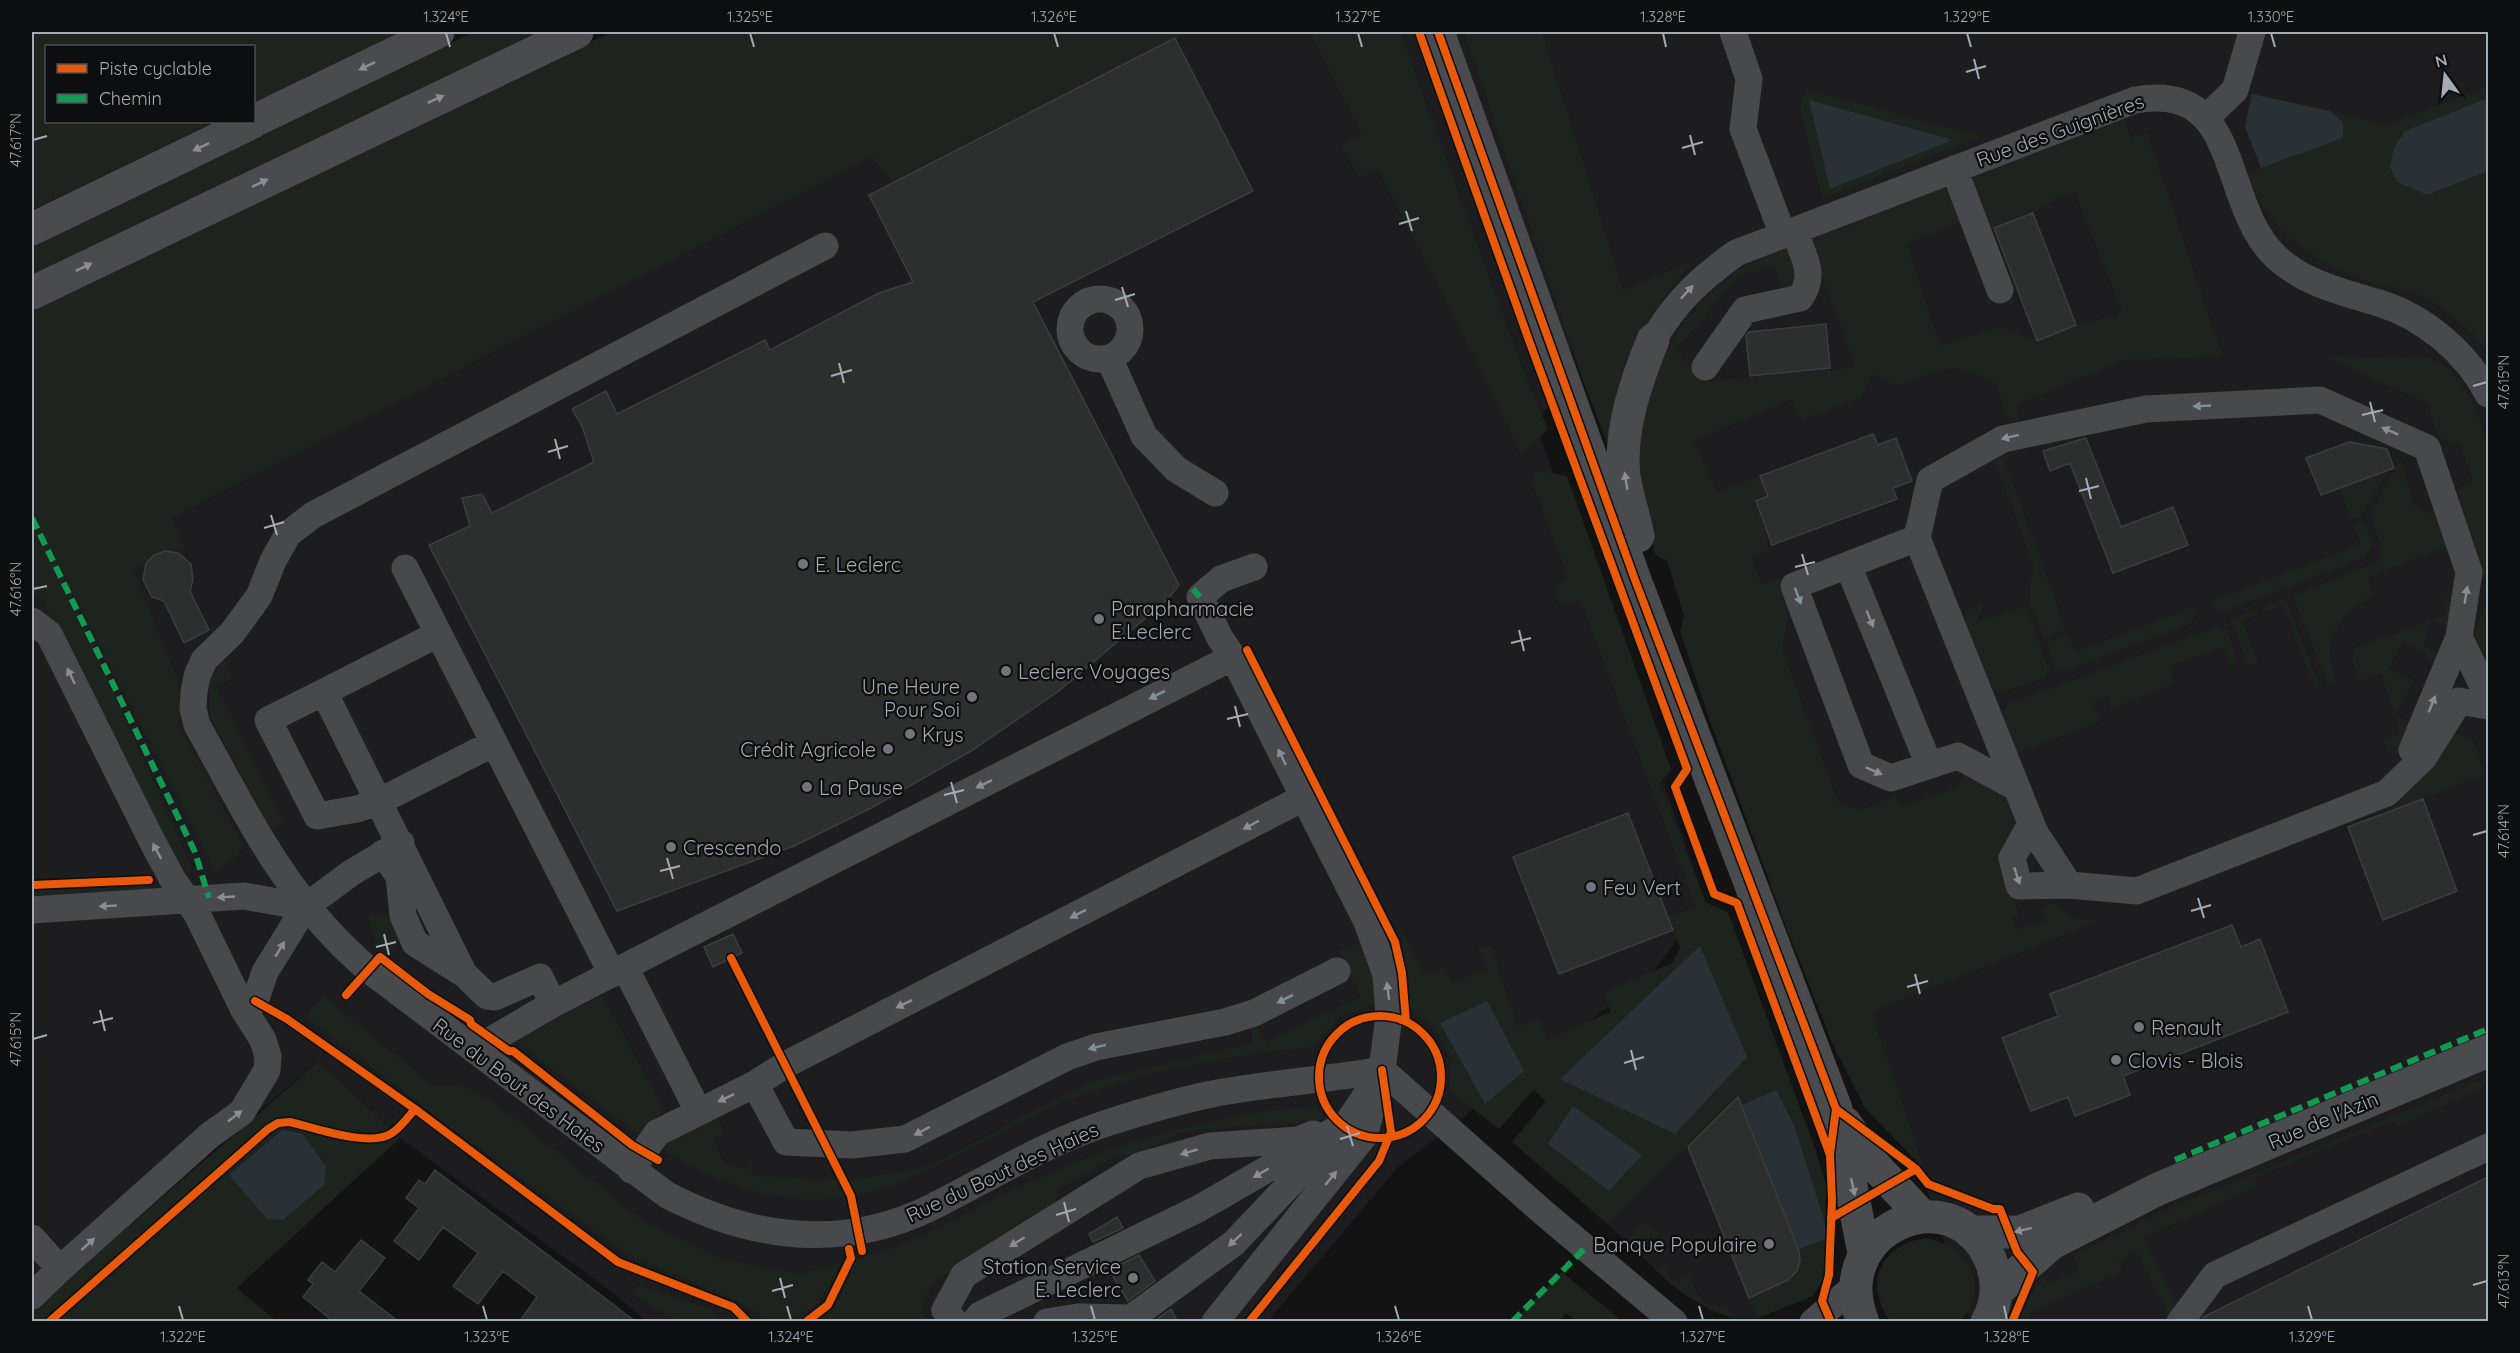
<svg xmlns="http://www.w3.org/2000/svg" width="2520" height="1353" viewBox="0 0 2520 1353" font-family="Quicksand,sans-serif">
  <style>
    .built { fill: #1d1d1f }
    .green { fill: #1d241d }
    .water { fill: #283236 }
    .building { fill: #2d2e2e; stroke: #3b3d3f; stroke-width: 1.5 }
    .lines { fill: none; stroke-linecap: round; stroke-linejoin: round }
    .minor { stroke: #47494c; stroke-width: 27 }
    .major { stroke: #494b4e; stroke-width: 33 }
    .quiet { stroke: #139951; stroke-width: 6; stroke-dasharray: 12 6; stroke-linecap: butt }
    .cycleway-casing { stroke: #0d0e0f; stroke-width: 11 }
    .cycleway { stroke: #e8590c; stroke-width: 8 }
    .oneway { fill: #888e96 }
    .oneway2 { fill: #878e96 }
    .ticks { fill: none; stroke: #a3abb5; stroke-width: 2 }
    .poi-dot { fill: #71767c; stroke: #0d0e0f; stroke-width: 2 }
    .labels { text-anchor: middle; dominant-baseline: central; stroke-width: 4.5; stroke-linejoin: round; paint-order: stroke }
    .street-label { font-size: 20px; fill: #a3abb5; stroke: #0d0e0f }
    .poi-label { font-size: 20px; fill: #a3abb5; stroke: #0d0e0f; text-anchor: start }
    .neatline { fill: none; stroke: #a3abb5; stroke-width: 2 }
    .ticks-label { font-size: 15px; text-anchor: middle; fill: #a3abb5 }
  </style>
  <rect width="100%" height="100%" fill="#131313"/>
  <path class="built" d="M758,32h1730v1289h-518l-107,-326 -194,-612 -72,-82 -60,127 169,475 -55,71 -253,193 -130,154h-621l-42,-34 -205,-149 -81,-77 -287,240v-889z
    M1781,1055l45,130 -2,92 -11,19 -55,22h-25l-21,-7 -42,-27 -61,-59z"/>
  <path class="green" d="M37,32h364l-147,71v-57h-208v76h169l-183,88v-176z
    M473,32h67l-508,245v-33z
    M611,32h577l-294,150 -23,-25 -700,361 14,29 -52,23 45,111 2,47 64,120 -27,25 -158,-307 134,306 -14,-1 -138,-274 -9,-3v-283z
    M1310,32h90l125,343 23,54 -27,26 -47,-100 -96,-185 -19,7 -18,-32 21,-10z
    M1464,32h78l81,258 70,-29 -26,31 -24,42 -27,131 -34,-87z
    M2488,86v266c-13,-20 -51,-51 -74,-59 -18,-7 -37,-7 -54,-14 -54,-22 -93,-51 -114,-106l97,-35 -1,-15 -12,-12 56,14z
    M1806,89l175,48 -159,62 -22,-92z
    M2123,117l8,21 16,-5 76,224 -99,3 -109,45 5,17 -13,-4 -11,-34c-45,-25 -53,-16 -98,2l-26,-12 -12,24 -58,22 -10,-21 -99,42 24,51 43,-16 8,20 -12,5 14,49 -18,7 10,28 18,-6 9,31 -7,39 56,153 23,8 34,-14 8,10 51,-17 12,-14 41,19 13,26 -18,39 17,56 -7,3 4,12 29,-9 -4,-14 14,-4 15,15 29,3 -228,91 53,157 -59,-61 -31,-61 -47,-118 -78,-211 -29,-87 4,-15 -17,-55 -12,-7c-5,-26 -16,-55 -16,-81 -1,-84 32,-156 102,-204 14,-9 34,-15 50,-22l7,28 -7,12 -6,2 -11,-22 -34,8 -65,75 31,32 150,-15 -49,-130 131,-50 10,3 12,32 -53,22 33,102 59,-19 38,14 39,-16 41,-10 4,-7 -46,-115 -17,4 -25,16 -45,18 -18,-52 9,-8z
    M2325,356l107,2 19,13 21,29 16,45v140l-17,-32 -14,-64 16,-8 -13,-37 -22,-6 -10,-34z
    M2008,455l5,1 -9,4 62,169 -22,8 -15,-34 4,-38 -38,-105z
    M2401,460l13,47 28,10 10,28 -85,32 7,18c-22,12 -44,31 -44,59 0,9 4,20 6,29l-8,2 -35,-89 86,-35 5,-8 -14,-38z
    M1534,470l33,6 104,293 -12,16 47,118 22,9 88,239 10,34 -1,38 -30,-95 -20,-38 -33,15 -4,-8 -129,128 -97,-83 34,-41 -13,-11 -34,39 -50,-39 2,-33 -18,-30 -24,-19 -9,-83 25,51 19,-9 8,16 36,-14 -10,-20 13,-3 27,81 22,-8 7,21 63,-28 -6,-20 68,-29 8,-15 -12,-31 28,-10 -116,-308 -20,7 -6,-19 15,-8 -37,-96z
    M2388,470l-26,44 -10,6 -13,-32z
    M2364,522l9,23 -9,13 -139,53 -12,-3 -2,-7 150,-56 -7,-19z
    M2441,596l11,6 -1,25 -20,-7 -8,25 17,12 -3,6 -34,-22 -15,28 26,11 -19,35 17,8 -15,31 -8,-1 -6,-14 17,-6 -19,-60 -21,9 -8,-21 4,-14 91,-32z
    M2285,598l35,88 -5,2 -32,-83 -18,7 -1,-4z
    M1985,600l-8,22 49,-16 22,62 -4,10 -42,14 -13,-5 -24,-63 1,-12z
    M2488,601v73c-18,-33 -16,-39 0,-73z
    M2193,607l3,7 -6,10 -127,47 -9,-4 -8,-25 22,-7 7,17z
    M2257,610l2,4 -17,7 16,42 -9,3 -19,-46z
    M2217,627l10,3 10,31 -5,5 -9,-19 -54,19 5,17 -63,26 -4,-13 -15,7 8,18 -84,33 -15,-37 7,-13z
    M224,659l9,19 -16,9 67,137 -12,8 -62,-115 -1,-37z
    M2457,733l16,7 12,34 -94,37z
    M147,885l11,13 -126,5v-12z
    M385,913l14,24 -6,14 -6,7 -11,-16 -8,-27z
    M1361,942c11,21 18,39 11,63l-34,12 -25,30c-82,8 -153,21 -231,48 -38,13 -74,35 -110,53 -34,17 -71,38 -109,46 -74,17 -144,-8 -206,-48l59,-32 9,19 -12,6 11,24 23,6 4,-16v23l99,4 77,-13 163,-85 163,-39 -2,-14 6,-4 9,17 95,-45 -22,-46z
    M323,996l109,89h29l36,19 146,117 82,39 75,14 41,-11 -23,41 -30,17h-18l-35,-21 -108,-46 -173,-124 -148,-113z
    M603,996l61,115 -26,23 -124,-94 51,-28z
    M319,1061l81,77 -163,150 39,33 -244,1v-12z
    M2488,1077v8l-90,41 -4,-6 -140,58 4,8 -115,52 36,71 -10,7 -33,-65 -18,11 4,9 -93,42 -1,8 -9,1 10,-24 15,-22 3,8 32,-13 -6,-16 107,-51z
    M1314,1106l10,10 -9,10 -17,-3 -96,6 -25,5 -37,22 -20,-3 -63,38 -2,17 -118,72c-12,14 -17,23 -12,41l-106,1 17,-17 20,-46c67,-16 113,-50 174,-77 90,-41 185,-67 284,-76z
    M1645,1221l14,13 -18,21 -15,-13z
    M1926,1238c42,8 66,48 34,83h-70c-27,-38 -10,-76 36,-83z
    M1825,1239l-1,38 -11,19 -55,22 -9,-20c22,-10 56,-19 50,-49z
    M1664,1264l7,17 18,-7c7,18 14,40 37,31l7,13c-30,-10 -54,-25 -76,-47z
    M1562,1272l60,49h-46l-10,-8 -7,8h-45z
    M639,1285l73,25 7,11h-42l-47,-28z"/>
  <path class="water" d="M2252,94l78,17 13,12v15l-82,30 -16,-41z
    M2488,98v73l-61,24 -30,-13 -7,-15 4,-19 11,-17z
    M1809,100l144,40 -123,49z
    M1700,946l47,111 -72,77 -115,-55z
    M1487,1001l37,70 -39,33 -45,-81z
    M1776,1090l19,38 30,95v16l-26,10 -57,-144z
    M1573,1106l69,49 -33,36 -61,-47z
    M282,1130l21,4 23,33 -2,18 -41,35 -16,-1 -38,-44z"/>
  <path class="building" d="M1175,38l78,153 -220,111 146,283 -12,15 -108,91 -88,60 -100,57 -77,38 -177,65 -188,-366 41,-19 -8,-28 20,-4 10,19 102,-51 -12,-36 -10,-17 34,-18 11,23 148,-74 5,10 109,-57 34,-11 -44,-87z
    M2033,213l43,112 -39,16 -43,-113z
    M1826,324l4,44 -80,8 -4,-40 3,-4z
    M1873,434l5,11 18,-7 16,43 -19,7 4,11 -125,46 -16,-44 12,-5 -8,-20z
    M2086,438l35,89 52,-20 15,38 -75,28 -43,-110 -20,8 -7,-20z
    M2349,442l38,7 7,19 -73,27 -15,-37z
    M165,551l13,2 13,11 2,16 -3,11 19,39 -25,13 -20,-42 -12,-4 -9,-17 3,-17 8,-8z
    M2423,799l34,92 -74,29 -35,-93z
    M1628,813l45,117 -114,44 -46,-117z
    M2232,925l9,22 19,-8 28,73 -165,64 7,19 -55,21 -7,-19 -37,14 -29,-73 56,-22 -8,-22z
    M733,934l9,19 -29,14 -9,-20z
    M1738,1097l61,154 1,10 -3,10 -9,9 -39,18 -61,-151z
    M435,1170l175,132 26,20h-117l18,-25 -34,-26 -25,33 -25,-18 25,-33 -35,-26 -24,33 -25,-19 25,-33 -13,-10 13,-18 6,4z
    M2488,1177v145h-288l3,-5z
    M1117,1217l6,11 -30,14 -4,-8z
    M361,1240l24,18 -26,33 40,31h-65l-31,-25 10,-13 -5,-4 14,-18 13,10z
    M1139,1255l16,26 -27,20 -19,-31z
    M1171,1309l7,13h-25z"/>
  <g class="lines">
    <path class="minor" d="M1733,32l16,47 -6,50 40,106
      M2207,117l28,-27 17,-58
      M1954,169l46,121
      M825,246l-512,269 -25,19 -15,27 -14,35 -27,37 -28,27 -7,16 -3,16 -1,17 4,16c51,91 90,176 172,245l298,225c85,44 176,56 265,12 58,-29 113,-64 175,-84 34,-11 70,-22 105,-29 56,-11 114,-14 170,-24
      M1070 329a30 30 0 1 1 60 0a30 30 0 1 1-60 0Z
      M1653,340c24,-40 46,-60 83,-87l399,-153c109,-19 83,102 141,157 29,27 67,35 103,46 45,14 87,49 109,91
      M1109,358l35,78 32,33 39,24
      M1705,367l40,-57 55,-12c17,-23 3,-43 -6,-67
      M1917,538l-123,48 67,179 30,13 67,-22 59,32
      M1848,565l81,200
      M405,568l207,406
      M32,621l17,13 104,209 20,37 24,34 47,96
      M438,634l-114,58 140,282 23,22 8,1 45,-20 13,27
      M1233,657l-13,-19 -20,-41 21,-18 33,-12
      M2488,684l-7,-2 -22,-45 10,-65 -42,-124 -107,-48 -174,9 -143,30 -73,41 -13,58 118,295 34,52 68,6 250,-98 37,-36 35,-56 29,5
      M324,692l-56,28 49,96 40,-7 23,-8 114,-58
      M2412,750l47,-113
      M2031,824l-19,34 7,28 50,-1
      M383,853l16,23 4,40 12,27 49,31
      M32,910l212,-14 61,11
      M625,967l73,144
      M474,1050l79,-46 126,-65 554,-282 134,265 19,53 3,41 -7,54 -18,66 -149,186
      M1382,1070l163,144 129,108
      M755,1084l30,-19 518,-267
      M631,1170l26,-37 98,-49 31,58 66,3 53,-6 162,-82 29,-10 129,-25 29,-9 83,-42
      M32,1238l28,31 150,-134 32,-23 25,-42 1,-14 -5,-16 -19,-30 11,-9 10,-29 40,-65 46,-34 50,-30
      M32,1296l28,-27
      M955,1322l-10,-12 19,-35 175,-109 71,-20 88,-6 15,-6
      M974,1322l6,-7 218,-106 144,-83 6,-4 21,-31
      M1047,1322l31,-5 53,1 103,-75 93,-98
      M1813,1322l42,-36
      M2180,1322l35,-47 273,-128"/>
    <path class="major" d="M1438,32l197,548 201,529 28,144
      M254,121l184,-89
      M32,229l221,-107
      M32,293l545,-261
      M1638,536c-4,-20 -11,-40 -14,-60 -5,-45 12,-95 29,-136
      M1845,1123l30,43 48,51
      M1970,1232h50l58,-23
      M1997,1291l55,-48 106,-54 330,-138
      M1863,1322c-38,-91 89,-149 127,-63 9,21 8,43 -3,63"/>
    <path class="quiet" d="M32,518l163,334 14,46
      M1193,589l7,8
      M2175,1160l313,-131
      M1512,1322l73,-74"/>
    <g class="cycleway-casing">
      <path id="cycleway" d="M1419,32l112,314 156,423 -12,18 39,107 23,9 93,252 2,45 -3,75 -7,26 9,21
        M1438,32l197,548 201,529 -6,45
        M1247,650l148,292 7,31 4,48
        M32,885l117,-5
        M731,958l120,238 11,55
        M346,995l34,-38 48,37 42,26 1,4 38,27h4l119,94 26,15
        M255,1001l32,18 128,90 203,153 115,45 15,15
        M1319 1077a61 61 0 1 1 122 0a61 61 0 1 1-122 0Z
        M1836,1109l80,60 12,15 65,25h7l17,43 16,20 -21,50
        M1831,1218l85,-49
        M49,1322l219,-193 10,-6 12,-1c25,6 81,26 102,11 9,-6 16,-16 23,-24
        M806,1322l22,-17 23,-47 -2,-9
        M1249,1322l130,-161 12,-29 -9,-62"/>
    </g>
    <use href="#cycleway" class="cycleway"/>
  </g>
  <defs><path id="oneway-solid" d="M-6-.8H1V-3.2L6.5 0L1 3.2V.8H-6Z" transform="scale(1.5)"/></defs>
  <g class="oneway">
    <use href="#oneway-solid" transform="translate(367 66) rotate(154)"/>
    <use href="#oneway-solid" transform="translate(436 99) rotate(-25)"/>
    <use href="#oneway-solid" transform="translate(201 147) rotate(154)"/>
    <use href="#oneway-solid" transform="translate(260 183) rotate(-26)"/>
    <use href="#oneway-solid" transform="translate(84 267) rotate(-26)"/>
    <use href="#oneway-solid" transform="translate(1626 481) rotate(-99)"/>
    <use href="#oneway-solid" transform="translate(1853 1187) rotate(78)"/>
    <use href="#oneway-solid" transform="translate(2023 1230) rotate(166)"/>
  </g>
  <g class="oneway2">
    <use href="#oneway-solid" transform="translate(1687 292) rotate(-47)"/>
    <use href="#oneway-solid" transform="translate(2202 406) rotate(177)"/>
    <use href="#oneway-solid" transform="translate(2390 431) rotate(-156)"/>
    <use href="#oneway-solid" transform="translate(2010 437) rotate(166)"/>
    <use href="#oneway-solid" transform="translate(2466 595) rotate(-81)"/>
    <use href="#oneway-solid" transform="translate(1798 596) rotate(70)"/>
    <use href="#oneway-solid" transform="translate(1870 619) rotate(68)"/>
    <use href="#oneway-solid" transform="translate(71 676) rotate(-116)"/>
    <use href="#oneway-solid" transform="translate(1157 695) rotate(153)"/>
    <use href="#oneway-solid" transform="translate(2432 704) rotate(-68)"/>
    <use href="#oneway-solid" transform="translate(1282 757) rotate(-116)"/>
    <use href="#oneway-solid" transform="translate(1874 771) rotate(24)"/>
    <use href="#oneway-solid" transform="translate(984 784) rotate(154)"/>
    <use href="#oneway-solid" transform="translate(1251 825) rotate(152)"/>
    <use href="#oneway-solid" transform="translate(157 851) rotate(-118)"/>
    <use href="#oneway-solid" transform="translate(2017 876) rotate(72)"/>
    <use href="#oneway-solid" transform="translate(226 897) rotate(177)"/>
    <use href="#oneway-solid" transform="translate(108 906) rotate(177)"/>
    <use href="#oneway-solid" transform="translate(1078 914) rotate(153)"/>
    <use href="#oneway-solid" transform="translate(280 949) rotate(-59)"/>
    <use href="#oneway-solid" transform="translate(1388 991) rotate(-97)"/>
    <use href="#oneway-solid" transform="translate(1285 999) rotate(153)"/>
    <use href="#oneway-solid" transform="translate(904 1004) rotate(154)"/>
    <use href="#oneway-solid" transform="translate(1097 1047) rotate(166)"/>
    <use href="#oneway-solid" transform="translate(726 1098) rotate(155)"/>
    <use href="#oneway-solid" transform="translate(235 1116) rotate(-38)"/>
    <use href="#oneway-solid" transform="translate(922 1131) rotate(152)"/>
    <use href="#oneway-solid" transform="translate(1189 1152) rotate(164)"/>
    <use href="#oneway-solid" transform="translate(1261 1173) rotate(150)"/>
    <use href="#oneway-solid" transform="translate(1331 1178) rotate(-51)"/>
    <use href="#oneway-solid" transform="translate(1235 1240) rotate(137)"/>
    <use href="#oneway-solid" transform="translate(1017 1242) rotate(148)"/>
    <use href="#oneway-solid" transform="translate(88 1244) rotate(-42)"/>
  </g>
  <path class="ticks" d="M446,33l4,14M750,33l4,14M1054,33l4,14M1358,33l4,14M1663,33l3,14M1967,33l4,14M2271,33l4,14M1974,59l5,20M1966,72l20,-6M1690,135l5,20M33,140l14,-4M1682,148l21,-6M1406,211l6,20M1399,224l20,-6M1122,287l6,20M1115,300l20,-6M839,363l5,20M831,376l21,-6M2473,386l14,-4M2370,402l5,20M2362,415l21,-5M555,439l5,20M548,452l20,-6M2086,478l5,21M2079,491l20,-5M271,515l6,20M264,528l20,-6M1802,554l6,21M1795,567l20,-5M33,589l14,-3M1519,630l5,21M1511,643l20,-5M1235,706l5,21M1227,719l21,-5M951,782l6,21M944,795l20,-5M2473,835l14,-4M667,858l6,21M660,871l20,-5M2198,898l6,20M2191,911l20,-6M384,934l5,21M376,947l20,-5M1915,974l5,20M1907,987l21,-6M100,1010l5,21M93,1023l20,-5M33,1039l14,-4M1631,1050l5,20M1624,1063l20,-6M1347,1126l6,20M1340,1139l20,-6M1064,1202l5,20M1056,1215l20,-6M780,1278l5,20M2473,1285l14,-4M772,1291l21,-6M179,1306l4,14M483,1306l4,14M787,1306l4,14M1091,1306l4,14M1395,1306l4,14M1699,1306l4,14M2004,1306l3,14M2308,1306l4,14"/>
  <g class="poi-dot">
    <circle cx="803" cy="564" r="6"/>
    <circle cx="1099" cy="619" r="6"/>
    <circle cx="1006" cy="671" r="6"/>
    <circle cx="972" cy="697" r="6"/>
    <circle cx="910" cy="734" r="6"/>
    <circle cx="888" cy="749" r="6"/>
    <circle cx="807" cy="787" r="6"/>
    <circle cx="671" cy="847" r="6"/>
    <circle cx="1591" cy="887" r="6"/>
    <circle cx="2139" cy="1027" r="6"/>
    <circle cx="2116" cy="1060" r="6"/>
    <circle cx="1769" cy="1244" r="6"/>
    <circle cx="1133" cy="1278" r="6"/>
  </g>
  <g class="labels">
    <g class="street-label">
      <text transform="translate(2060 130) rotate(-20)">Rue des Guignières</text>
      <text transform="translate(519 1085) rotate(37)">Rue du Bout des Haies</text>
      <text transform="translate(2323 1120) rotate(-23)">Rue de l'Azin</text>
      <text transform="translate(1002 1172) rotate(-25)">Rue du Bout des Haies</text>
    </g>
    <g class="poi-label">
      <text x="815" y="564">E. Leclerc</text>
      <text x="1111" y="608">Parapharmacie<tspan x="1111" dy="23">E.Leclerc</tspan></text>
      <text x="1018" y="671">Leclerc Voyages</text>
      <text x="960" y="686" text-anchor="end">Une Heure<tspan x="960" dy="23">Pour Soi</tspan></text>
      <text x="922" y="734">Krys</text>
      <text x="876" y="749" text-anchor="end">Crédit Agricole</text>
      <text x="819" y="787">La Pause</text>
      <text x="683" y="847">Crescendo</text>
      <text x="1603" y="887">Feu Vert</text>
      <text x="2151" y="1027">Renault</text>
      <text x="2128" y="1060">Clovis - Blois</text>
      <text x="1757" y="1244" text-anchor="end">Banque Populaire</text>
      <text x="1121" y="1266" text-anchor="end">Station Service<tspan x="1121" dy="23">E. Leclerc</tspan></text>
    </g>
  </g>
  <rect width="2520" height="1353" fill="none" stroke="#0d0e0f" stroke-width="66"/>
  <rect x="45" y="45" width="210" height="78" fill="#0d0e0f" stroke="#494d51" stroke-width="1.5"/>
  <rect x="57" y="64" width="30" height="9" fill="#e8590c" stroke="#494d51" stroke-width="1.5"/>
  <text x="99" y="75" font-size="18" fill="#a3abb5">Piste cyclable</text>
  <rect x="57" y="94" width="30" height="9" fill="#139951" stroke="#494d51" stroke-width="1.5"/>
  <text x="99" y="105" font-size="18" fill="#a3abb5">Chemin</text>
  <g transform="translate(2445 75) rotate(345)" stroke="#0d0e0f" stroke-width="4.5" paint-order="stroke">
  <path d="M0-4.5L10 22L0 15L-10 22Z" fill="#a3abb5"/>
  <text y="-9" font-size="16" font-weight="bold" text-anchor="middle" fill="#a3abb5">N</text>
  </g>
  <rect x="33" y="33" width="2454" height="1287" class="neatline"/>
  <g class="ticks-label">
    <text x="446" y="22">1.324°E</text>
    <text x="750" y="22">1.325°E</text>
    <text x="1054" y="22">1.326°E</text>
    <text x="1358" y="22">1.327°E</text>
    <text x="1663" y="22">1.328°E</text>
    <text x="1967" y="22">1.329°E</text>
    <text x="2271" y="22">1.330°E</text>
    <text transform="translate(16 140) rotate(-90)" y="5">47.617°N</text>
    <text transform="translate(2504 382) rotate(-90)" y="5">47.615°N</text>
    <text transform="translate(16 589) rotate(-90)" y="5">47.616°N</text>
    <text transform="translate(2504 831) rotate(-90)" y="5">47.614°N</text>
    <text transform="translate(16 1039) rotate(-90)" y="5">47.615°N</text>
    <text transform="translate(2504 1281) rotate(-90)" y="5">47.613°N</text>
    <text x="183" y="1342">1.322°E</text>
    <text x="487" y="1342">1.323°E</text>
    <text x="791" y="1342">1.324°E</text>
    <text x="1095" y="1342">1.325°E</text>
    <text x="1399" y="1342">1.326°E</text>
    <text x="1703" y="1342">1.327°E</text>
    <text x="2007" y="1342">1.328°E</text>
    <text x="2312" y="1342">1.329°E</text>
  </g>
</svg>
